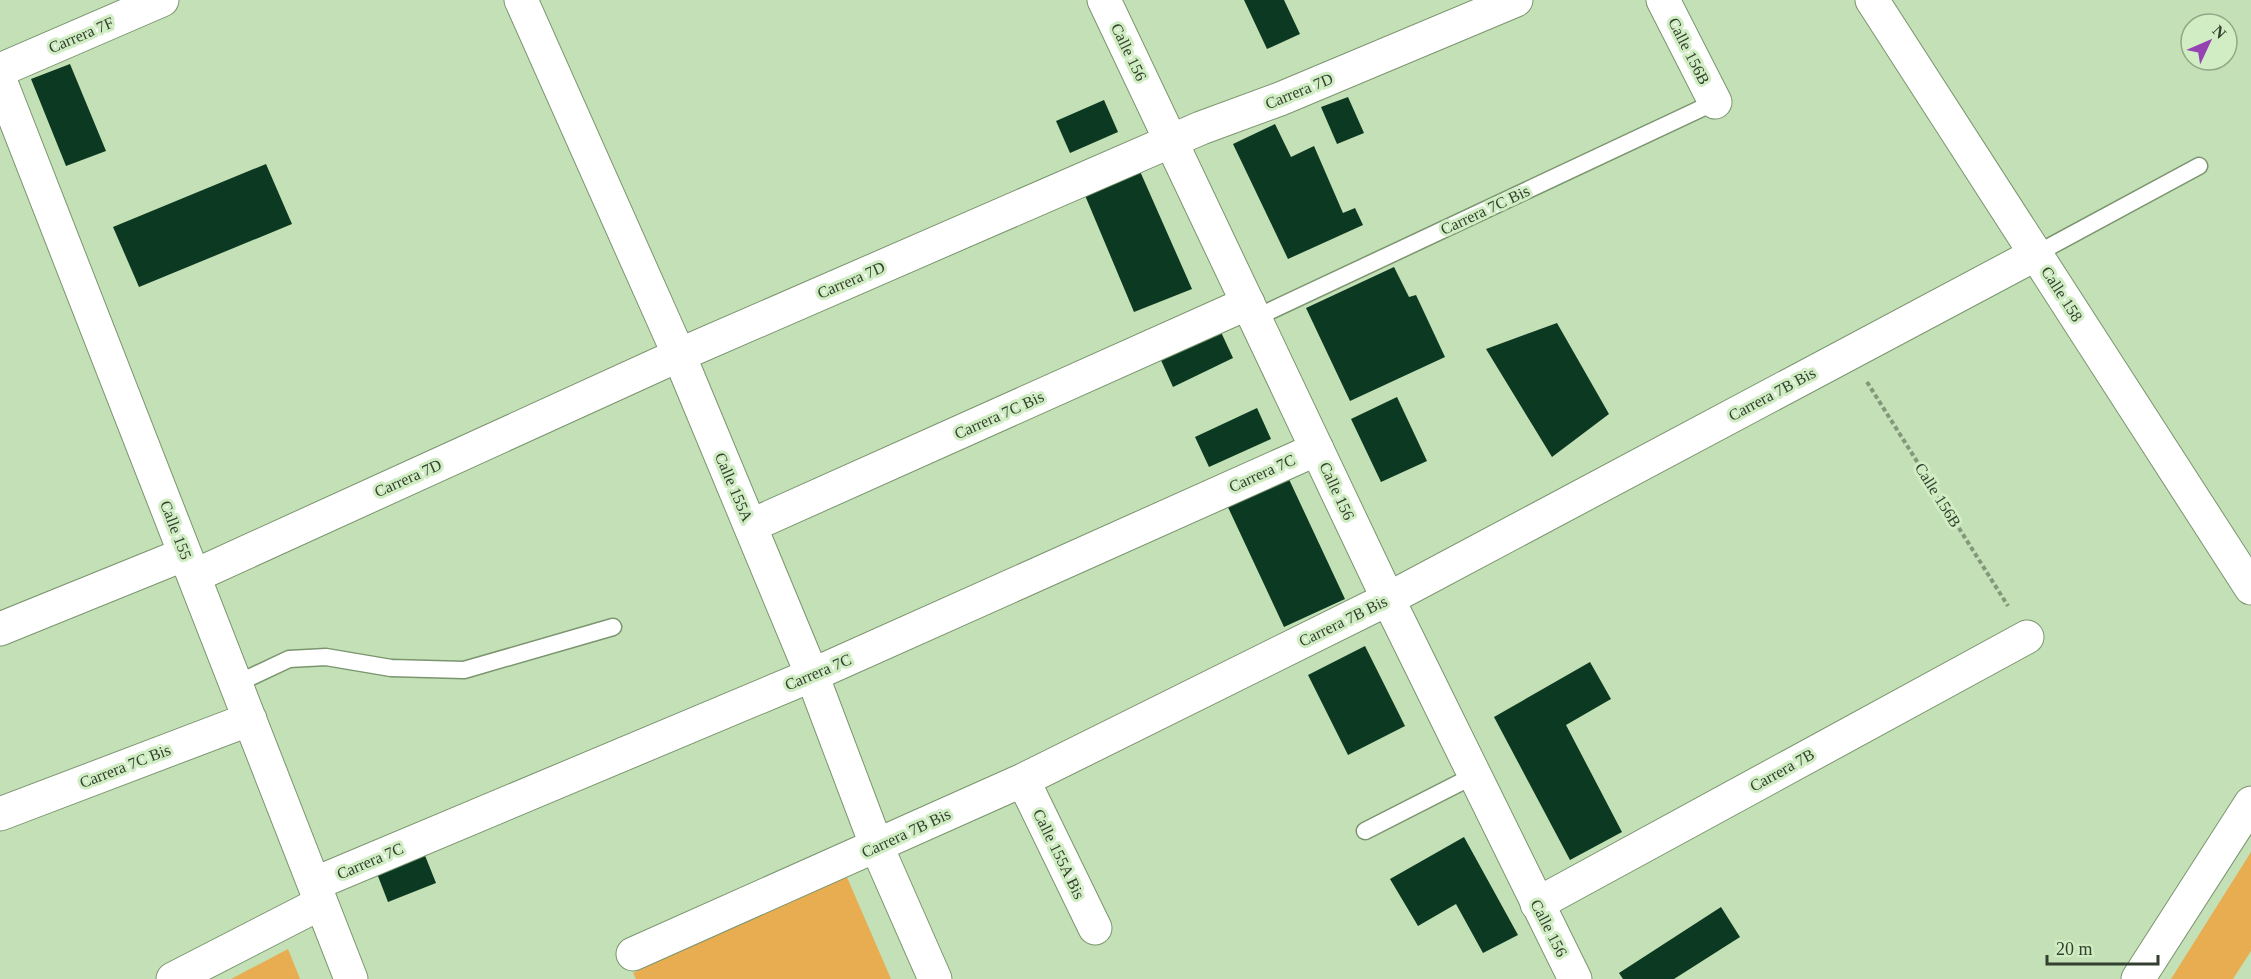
<svg xmlns="http://www.w3.org/2000/svg" width="2251" height="979" viewBox="0 0 2251 979" font-family="Georgia,serif">
  <style>
    .green { fill: #e8ad51 }
    .building { fill: #0c3921 }
    .lines { fill: none; stroke-linecap: round; stroke-linejoin: round }
    .lane-casing { stroke: #7b956f; stroke-width: 19 }
    .street-casing { stroke: #7b956f; stroke-width: 35 }
    .secondary-casing { stroke: #7b956f; stroke-width: 35 }
    .primary-casing { stroke: #7b956f; stroke-width: 35 }
    .path { stroke: #83987a; stroke-width: 4; stroke-dasharray: 4.5 3; stroke-linecap: butt }
    .lane { stroke: #fff; stroke-width: 16 }
    .street { stroke: #fff; stroke-width: 33 }
    .secondary { stroke: #fff; stroke-width: 33 }
    .primary { stroke: #fff; stroke-width: 33 }
    .labels { text-anchor: middle; dominant-baseline: central; stroke-width: 6; stroke-linejoin: round; paint-order: stroke }
    .street-label { font-size: 16px; fill: #34402f; stroke: #d0edc3 }
  </style>
  <rect width="100%" height="100%" fill="#c3e0b6"/>
  <path class="green" d="M2251,852v99l-18,28h-62z
    M846,875l45,104h-255l-3,-6z
    M288,949l12,30h-69z"/>
  <path class="building" d="M1244,0h40l16,34 -33,15z
    M70,64l36,87 -40,15 -35,-87z
    M1348,97l16,36 -27,11 -16,-37z
    M1104,100l14,32 -48,21 -14,-32z
    M1275,124l16,33 23,-11 29,67 12,-5 8,17 -75,34 -55,-115z
    M266,164l26,60 -153,63 -26,-60z
    M1139,169l53,120 -58,23 -50,-119z
    M1394,267l15,30 7,-2 29,62 -95,44 -44,-93z
    M1557,323l52,91 -57,43 -66,-108z
    M1220,330l13,28 -60,29 -13,-29z
    M1397,397l30,64 -46,21 -30,-63z
    M1257,408l14,31 -62,28 -14,-30z
    M1287,475l58,124 -61,28 -58,-124z
    M1365,646l40,80 -57,29 -40,-80z
    M1590,662l21,37 -45,26 56,107 -52,28 -76,-143z
    M1464,837l54,98 -35,18 -27,-49 -38,22 -28,-47z
    M424,853l12,30 -48,19 -12,-31z
    M1721,907l19,30 -66,42h-51l-4,-6z"/>
  <g class="lines">
    <g class="lane-casing">
      <path id="lane" d="M2036,254l163,-88
        M1255,318l460,-216
        M236,684l53,-25 37,-2 65,11 73,2 149,-43
        M1365,831l110,-56"/>
    </g>
    <g class="street-casing">
      <path id="street" d="M521,0l158,355 133,320 65,172 58,132
        M1663,0l52,102
        M1872,0l379,588
        M0,70l162,-70
        M0,80l351,899
        M750,526l498,-223
        M194,576l485,-221 522,-227 79,-29 236,-99
        M0,629l185,-75
        M1023,780l72,148
        M0,814l250,-95
        M314,884l498,-209 505,-226
        M1537,904l490,-267
        M633,954l390,-174 365,-181 648,-345
        M173,979l148,-76"/>
    </g>
    <g class="secondary-casing">
      <path id="secondary" d="M1104,0l284,599 187,380"/>
    </g>
    <g class="primary-casing">
      <path id="primary" d="M2138,979l113,-176"/>
    </g>
    <path class="path" d="M1867,382l141,224"/>
    <use href="#lane" class="lane"/>
    <use href="#street" class="street"/>
    <use href="#secondary" class="secondary"/>
    <use href="#primary" class="primary"/>
  </g>
  <g class="labels">
    <g class="street-label">
      <text transform="translate(81 35) rotate(-23)">Carrera 7F</text>
      <text transform="translate(1689 51) rotate(63)">Calle 156B</text>
      <text transform="translate(1129 52) rotate(64)">Calle 156</text>
      <text transform="translate(1299 91) rotate(-22)">Carrera 7D</text>
      <text transform="translate(1485 210) rotate(-25)">Carrera 7C Bis</text>
      <text transform="translate(851 280) rotate(-23)">Carrera 7D</text>
      <text transform="translate(2062 294) rotate(57)">Calle 158</text>
      <text transform="translate(1772 394) rotate(-28)">Carrera 7B Bis</text>
      <text transform="translate(999 415) rotate(-24)">Carrera 7C Bis</text>
      <text transform="translate(1262 473) rotate(-24)">Carrera 7C</text>
      <text transform="translate(408 478) rotate(-24)">Carrera 7D</text>
      <text transform="translate(734 487) rotate(67)">Calle 155A</text>
      <text transform="translate(1337 491) rotate(65)">Calle 156</text>
      <text transform="translate(1938 495) rotate(58)">Calle 156B</text>
      <text transform="translate(176 530) rotate(69)">Calle 155</text>
      <text transform="translate(1343 621) rotate(-26)">Carrera 7B Bis</text>
      <text transform="translate(818 672) rotate(-23)">Carrera 7C</text>
      <text transform="translate(125 766) rotate(-21)">Carrera 7C Bis</text>
      <text transform="translate(1782 770) rotate(-29)">Carrera 7B</text>
      <text transform="translate(906 833) rotate(-25)">Carrera 7B Bis</text>
      <text transform="translate(1059 854) rotate(64)">Calle 155A Bis</text>
      <text transform="translate(370 861) rotate(-23)">Carrera 7C</text>
      <text transform="translate(1549 928) rotate(63)">Calle 156</text>
    </g>
  </g>
  <g transform="translate(2209 42) rotate(46)"><circle r="28" fill="#d0edc3" stroke="#92a888" stroke-width="1.5"/>
  <path d="M0-4.5L10 22L0 15L-10 22Z" fill="#9543b2"/>
  <text y="-9" font-size="16" font-weight="bold" text-anchor="middle" fill="#34402f">N</text>
  </g>
  <path d="M2047 955v9h111v-9" fill="none" stroke="#34402f" stroke-width="3"/>
  <text x="2056" y="955" font-size="18" fill="#34402f" stroke="#d0edc3" stroke-width="4.5" paint-order="stroke">20 m</text>
</svg>
